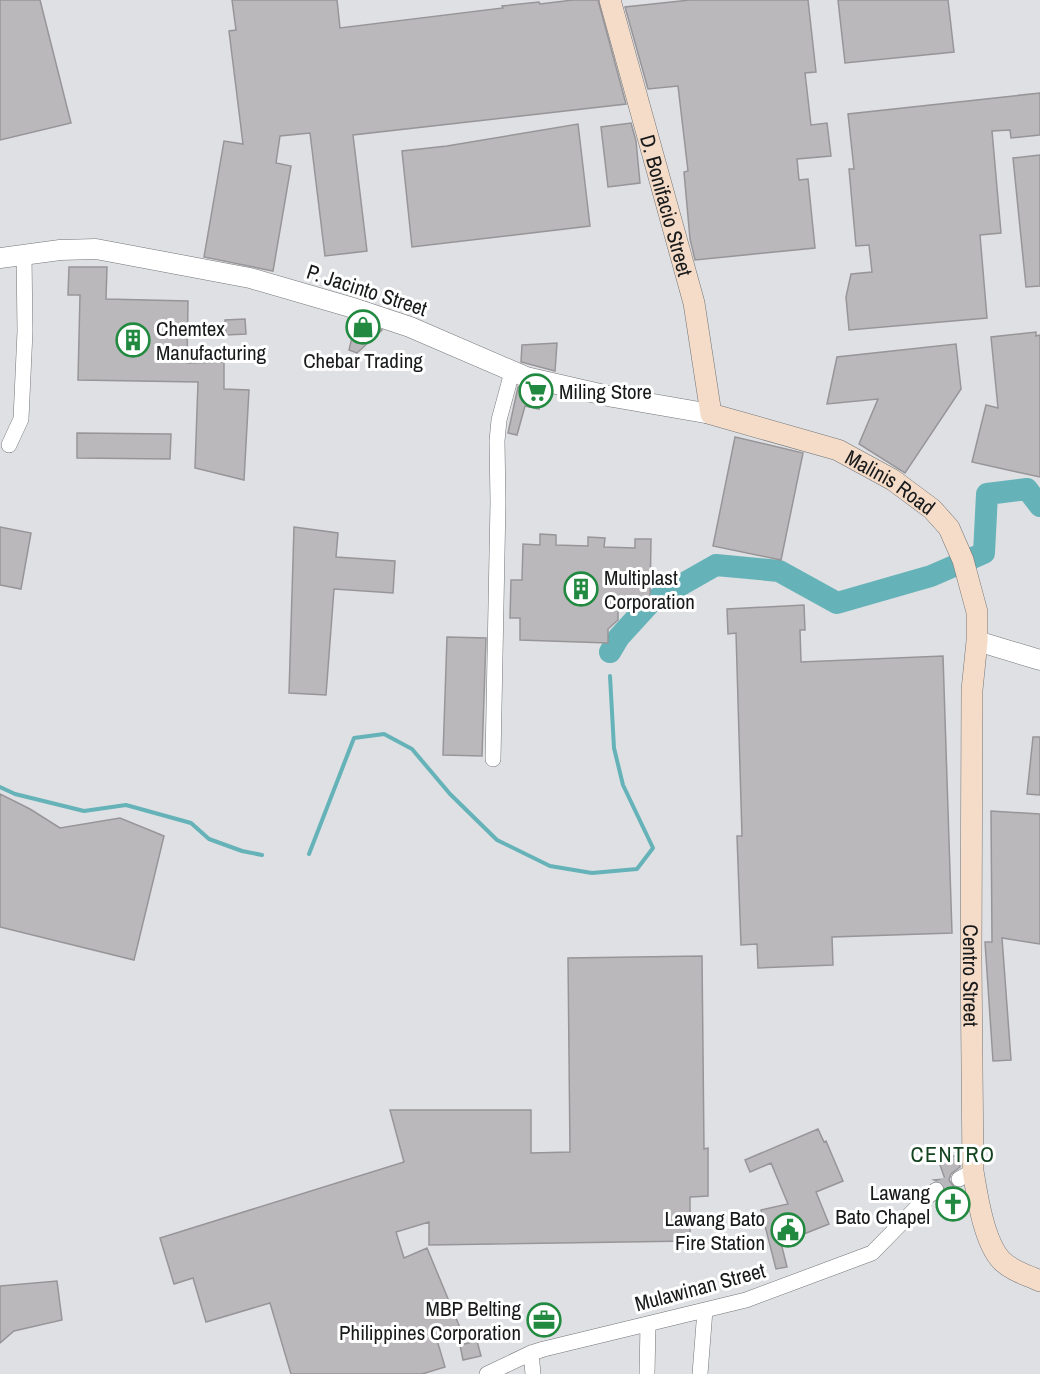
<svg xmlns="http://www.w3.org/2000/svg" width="1040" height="1374" viewBox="0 0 1040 1374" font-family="'Archivo Narrow',sans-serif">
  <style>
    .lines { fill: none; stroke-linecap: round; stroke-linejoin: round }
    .stream { stroke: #65b3b8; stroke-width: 4 }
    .river { stroke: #65b3b8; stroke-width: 22 }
    .building { fill: #bbb8bb; stroke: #989598; stroke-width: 1.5 }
    .minor-tunnel { stroke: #b6b8bb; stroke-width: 15; stroke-dasharray: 15 8; stroke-linecap: butt }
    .minor-casing { stroke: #737577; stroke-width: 16 }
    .tertiary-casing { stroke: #737577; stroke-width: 21 }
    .secondary-casing { stroke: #737577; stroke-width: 22 }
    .minor { stroke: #fff; stroke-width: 15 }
    .tertiary { stroke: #fff; stroke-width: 20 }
    .secondary { stroke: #f4dcc9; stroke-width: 21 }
    .labels { text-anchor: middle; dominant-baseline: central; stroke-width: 6; stroke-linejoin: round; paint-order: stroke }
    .street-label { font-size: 21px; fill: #18191a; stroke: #fff }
    .poi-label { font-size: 21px; fill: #18191a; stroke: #fff; text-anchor: start }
    .neighbourhood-label { font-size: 22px; letter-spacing: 1.5px; fill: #13431f; stroke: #fff }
  </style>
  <rect width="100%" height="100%" fill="#dee0e3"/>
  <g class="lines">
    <path class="stream" d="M0,787l15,7 69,17 42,-6 65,18 18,16 33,12 20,4
      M309,854l45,-116 30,-4 28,15 38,45 47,46 53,26 42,7 45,-4 16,-21 -30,-63 -9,-37 -4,-72"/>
    <path class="river" d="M610,652l9,-15 32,-35 65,-37 63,6 58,32 94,-27 53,-23 3,-59 40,-5 13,17"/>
  </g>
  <path class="building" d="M0,0h40l31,123 -71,17z
    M232,0h105l3,28 163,-20 -1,-2 37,-4 1,2 33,-4h25l28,104 -273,31 14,116 -42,5 -15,-123 -30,3 -4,27 15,3 -18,105 -69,-14 20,-116 19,3 -14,-113 7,-1z
    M690,0h118l8,72 -11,1 6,52 16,-2 4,33 -34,3 2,21 9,-1 7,69 -120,12 -5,-21 -6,-67 4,-1 -10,-85 -30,3 -23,-82z
    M838,0h110l6,52 -109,11z
    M1040,93v42l-29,3 -1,-8 -18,1 9,102 -21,2 7,83 -138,12 -3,-33 5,-23 21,-2 -3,-27 -13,1 -7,-77h5l-6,-55z
    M631,123l5,18 4,42 -32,4 -7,-60z
    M578,124l12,102 -178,21 -10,-96 45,-5z
    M1040,155v131l-14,1 -13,-129z
    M69,267h38l-1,32 82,2 -1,62 37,-1v27l25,1 -5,90 -49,-12 3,-86 -120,-2 2,-85h-12z
    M245,319l1,15 -20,1 -1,-15z
    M359,323l23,7 -25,23 -8,-3 6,-25z
    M1036,332v4l4,-1v142l-68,-15 14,-57 12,3 -7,-71z
    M557,343l-2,28 -34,-9 1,-17z
    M956,344l5,45 -56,84 -46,-29 19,-45 -51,5 10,-47z
    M518,387l25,6 -4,16 -14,-3 -8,29 -9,-2z
    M77,433l94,1 -1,25 -93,-1z
    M735,437l68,16 -22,107 -68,-14z
    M0,527l31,6 -10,56 -21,-4z
    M294,527l44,6 -2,24 59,4 -2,32 -59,-4 -8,106 -37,-2z
    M540,534l16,1v10l32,1v-9l17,1 -1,9 31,1v-9h16l-1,59h-32v22l-10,9v14l-88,-3v-22h-10l1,-38h11l1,-36 17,1z
    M804,605l1,25h-5l1,32 142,-6 9,277 -120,4 1,28 -75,3 -1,-24 -16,1 -4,-109h5l-6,-203 -8,1 -1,-25z
    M447,637l39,1 -4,118 -39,-1z
    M1033,737h7v58l-13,-1z
    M0,794l30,15 30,19 60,-10 44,18 -30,124 -134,-33z
    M991,811l49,3v130l-38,-6 9,122 -18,1 -8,-119h7z
    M702,956l2,193 4,-1v48l-18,1v44l-261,4v-23l-33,10 8,26 23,-10 34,82 -24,10 8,27 -23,7h-131l-21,-71 -64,19 -13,-44 -19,6 -14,-46 244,-76 -14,-52h141v43l39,-1 -2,-194z
    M818,1129l6,13 2,-1 17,40 -27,11 13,32 -48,19 6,24 -11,2 -15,-59 27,-6 -17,-41 -21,9 -5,-12z
    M959,1154l1,13 -9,7 -2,6 5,7 6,2 -15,2 -2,-7 -9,-4 11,-1 -6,-17z
    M57,1281l5,39 -48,11 -14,12v-57z
    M477,1341l4,15 -18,4 -3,-15z"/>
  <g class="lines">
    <path class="minor-tunnel" d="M936,1190l23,-11"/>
    <g class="minor-casing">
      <path id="minor" d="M9,445l12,-26 4,-88 -1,-76
        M493,759l5,-257 -1,-61 2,-21 13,-48
        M959,1179l14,-8
        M531,1353l2,21
        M487,1374l44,-21 13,-4 202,-49 126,-47 54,-55 10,-8
        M647,1374l1,-50
        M700,1374l5,-64"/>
    </g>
    <g class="tertiary-casing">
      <path id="tertiary" d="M0,258l60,-8 36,-1 154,29 100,29 60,20 116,50 87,20 98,17
        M977,641l63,19"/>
    </g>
    <g class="secondary-casing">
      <g id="secondary">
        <path id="s1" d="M610,0l84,303 17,111 127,36 55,30 39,29 17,19 14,32 14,52v29l-5,49 -1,269 2,212c4,24 11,72 29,90 10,10 25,14 38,20"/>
      </g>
    </g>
    <use href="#minor" class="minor"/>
    <use href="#tertiary" class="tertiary"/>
    <use href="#secondary" class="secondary"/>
  </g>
  <defs>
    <g id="shop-ring" transform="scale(1.725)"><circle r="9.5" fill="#fff" stroke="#228a40" stroke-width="1.5"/><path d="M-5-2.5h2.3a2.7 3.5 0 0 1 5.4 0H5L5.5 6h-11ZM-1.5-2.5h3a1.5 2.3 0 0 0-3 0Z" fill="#228a40"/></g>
    <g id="building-ring" transform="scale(1.725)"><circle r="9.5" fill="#fff" stroke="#228a40" stroke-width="1.5"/><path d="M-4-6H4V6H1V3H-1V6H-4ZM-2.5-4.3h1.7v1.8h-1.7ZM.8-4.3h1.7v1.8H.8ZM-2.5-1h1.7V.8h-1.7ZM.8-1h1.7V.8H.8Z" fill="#228a40"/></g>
    <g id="supermarket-ring" transform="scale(1.725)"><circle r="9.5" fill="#fff" stroke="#228a40" stroke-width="1.5"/><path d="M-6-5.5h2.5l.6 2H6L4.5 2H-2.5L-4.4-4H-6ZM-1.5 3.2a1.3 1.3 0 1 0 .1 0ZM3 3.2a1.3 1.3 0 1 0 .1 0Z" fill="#228a40"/></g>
    <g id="church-ring" transform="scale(1.725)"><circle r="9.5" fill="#fff" stroke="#228a40" stroke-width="1.5"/><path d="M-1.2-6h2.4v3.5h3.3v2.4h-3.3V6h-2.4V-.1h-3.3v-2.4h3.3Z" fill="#228a40"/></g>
    <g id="civic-ring" transform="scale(1.725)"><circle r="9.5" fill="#fff" stroke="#228a40" stroke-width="1.5"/><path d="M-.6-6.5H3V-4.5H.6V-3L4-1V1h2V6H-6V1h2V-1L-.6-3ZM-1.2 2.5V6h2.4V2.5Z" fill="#228a40"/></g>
    <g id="office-ring" transform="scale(1.725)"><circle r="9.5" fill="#fff" stroke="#228a40" stroke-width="1.5"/><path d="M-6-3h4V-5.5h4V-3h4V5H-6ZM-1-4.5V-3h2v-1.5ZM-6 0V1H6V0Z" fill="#228a40"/></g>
  </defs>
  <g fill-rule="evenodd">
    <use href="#shop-ring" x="363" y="327"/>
    <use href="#building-ring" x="133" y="340"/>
    <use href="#supermarket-ring" x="536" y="391"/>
    <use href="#building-ring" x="581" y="589"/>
    <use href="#church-ring" x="953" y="1204"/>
    <use href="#civic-ring" x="788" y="1230"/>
    <use href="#office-ring" x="544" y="1320"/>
  </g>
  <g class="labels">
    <g class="street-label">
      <text stroke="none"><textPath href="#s1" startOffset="213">D. Bonifacio Street</textPath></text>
      <text transform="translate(367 290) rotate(18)">P. Jacinto Street</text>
      <text stroke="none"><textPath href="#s1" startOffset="620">Malinis Road</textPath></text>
      <text stroke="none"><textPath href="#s1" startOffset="1148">Centro Street</textPath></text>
      <text transform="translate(700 1287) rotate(-15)">Mulawinan Street</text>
    </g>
    <g class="poi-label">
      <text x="156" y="328">Chemtex<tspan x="156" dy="24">Manufacturing</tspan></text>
      <text x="363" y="360" text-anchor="middle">Chebar Trading</text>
      <text x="559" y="391">Miling Store</text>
      <text x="604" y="577">Multiplast<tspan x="604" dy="24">Corporation</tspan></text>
      <text x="930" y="1192" text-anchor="end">Lawang<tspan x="930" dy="24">Bato Chapel</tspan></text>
      <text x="765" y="1218" text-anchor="end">Lawang Bato<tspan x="765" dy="24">Fire Station</tspan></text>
      <text x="521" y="1308" text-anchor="end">MBP Belting<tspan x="521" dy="24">Philippines Corporation</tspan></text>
    </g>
    <g class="neighbourhood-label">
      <text x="953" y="1154">CENTRO</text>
    </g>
  </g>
</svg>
